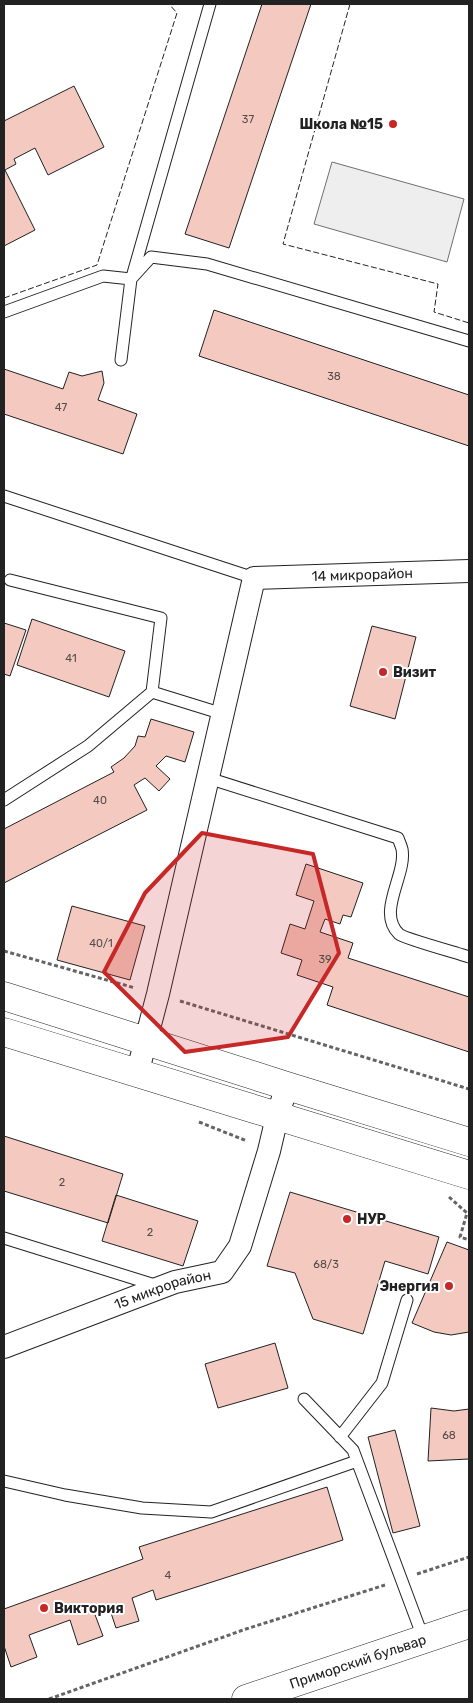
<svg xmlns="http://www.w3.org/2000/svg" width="473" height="1703" viewBox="0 0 473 1703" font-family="Rubik,sans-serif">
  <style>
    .pitch { fill: #eee; stroke: #6f6f6f }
    .building { fill: #f3c9c0; stroke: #222 }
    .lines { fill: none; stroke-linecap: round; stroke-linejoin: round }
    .service-casing { stroke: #222; stroke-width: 13 }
    .minor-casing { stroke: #222; stroke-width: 24 }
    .tertiary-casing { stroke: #222; stroke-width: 29 }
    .path { stroke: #646464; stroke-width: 3; stroke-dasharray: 4 2.5; stroke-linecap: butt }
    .service { stroke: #fff; stroke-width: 11 }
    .minor { stroke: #fff; stroke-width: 22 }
    .tertiary { stroke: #fff; stroke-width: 28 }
    .fence { stroke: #222; stroke-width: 1; stroke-dasharray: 6 2.5; stroke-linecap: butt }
    .marked { fill: #c62828; fill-opacity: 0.2; stroke: #c62828; stroke-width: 4; stroke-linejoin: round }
    .poi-dot { fill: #c62828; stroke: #fff; stroke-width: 2 }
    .labels { text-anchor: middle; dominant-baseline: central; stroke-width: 4; stroke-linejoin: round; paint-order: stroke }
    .number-label { font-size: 11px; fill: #564c4a }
    .poi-label { font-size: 14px; font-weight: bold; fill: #222; stroke: #fff; text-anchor: start }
    .street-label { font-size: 14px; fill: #222; stroke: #fff }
  </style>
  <rect width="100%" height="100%" fill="#fff"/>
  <path class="pitch" d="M332,162l132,37 -17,63 -133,-38z"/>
  <path class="building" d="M262,4h49l-82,244 -44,-14z
    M74,86l30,61 -56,28 -13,-27 -21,11 2,5 -11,6 30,60 -31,16v-125z
    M214,310l255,85v51l-270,-90z
    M4,369l59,20 6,-17 13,4 20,-5 2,12 -6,17 39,14 -14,40 -119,-40z
    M32,619l93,32 -16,46 -92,-32z
    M4,623l22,7 -16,46 -6,-2z
    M372,626l44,11 -21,82 -45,-13z
    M151,719l43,13 -9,30 -19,-6 -10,10 14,13 -11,12 -14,-13 -11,7 13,25 -143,73v-54l110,-57 -3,-5 13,-9 11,-12 3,-10 7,1z
    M306,864l57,19 -12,34 -8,-2 -3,9 -15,-5 -5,13 33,11 -5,15 121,39v55l-142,-47 6,-18 -36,-12 5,-15 -21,-7 9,-29 15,5 9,-28 -18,-6z
    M72,906l73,20 -15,54 -73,-20z
    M4,1136l119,38 -15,49 -104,-32z
    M290,1192l149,45 -11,37 -43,-13 -22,73 -50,-15 -18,-46 -28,-7z
    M116,1195l82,26 -15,45 -81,-25z
    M447,1242l22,8v82l-18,3 -17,-3 -22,-9z
    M275,1343l13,45 -70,20 -13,-44z
    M431,1408l23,3 15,-2v50l-41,2z
    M395,1430l25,96 -27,7 -25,-96z
    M327,1487l16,53 -187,60 -3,-10 -21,8 7,23 -23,7 -7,-21 -15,5 9,24 -25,9 -8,-25 -41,15 8,22 -26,10 -7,-21v-37l139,-50 -4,-12z"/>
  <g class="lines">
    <g class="service-casing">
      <path id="service" d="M132,277l78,-273
        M131,279l20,-22 56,7 262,77
        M4,312l99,-36 28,3 -10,81
        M4,496l250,82
        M10,580l151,38 -9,74
        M208,778l190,60c1,3 3,7 4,11 5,26 -26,63 -3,85 6,5 59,19 70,23
        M4,800l84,-54 64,-54 71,22
        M4,1238l154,48
        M304,1399l49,51 71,190
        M340,1437l42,-54 25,-83
        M4,1481l61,14 77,13 69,4 146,-51"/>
    </g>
    <g class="minor-casing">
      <g id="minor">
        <path id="s1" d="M137,1074l21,-80 96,-416 215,-7"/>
        <path id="s2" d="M4,1347l171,-65 47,-10 18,-26 29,-95 8,-34 10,-31"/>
      </g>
    </g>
    <g class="tertiary-casing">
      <g id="tertiary">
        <path d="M4,996l283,90 182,56"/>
        <path d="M4,1032l465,143"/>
        <path id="s3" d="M246,1699l223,-75"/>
      </g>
    </g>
    <path class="path" d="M4,951l131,37
      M180,1001l289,88
      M199,1122l48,19
      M449,1197l18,16 -7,24 9,3
      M417,1574l52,-17
      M49,1699l197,-70 139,-44"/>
    <use href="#service" class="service"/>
    <use href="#minor" class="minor"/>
    <use href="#tertiary" class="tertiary"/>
    <path class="fence" d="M350,4l-67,240 155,40 -4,28 35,11
      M4,298l93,-33 80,-252 -8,-9"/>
  </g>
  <path class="marked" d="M202,833l111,21 26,99 -51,84 -103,15 -81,-80 41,-79z"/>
  <g class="poi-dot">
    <circle cx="393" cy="124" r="5"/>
    <circle cx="383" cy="672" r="5"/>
    <circle cx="347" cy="1219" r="5"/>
    <circle cx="449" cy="1286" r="5"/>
    <circle cx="44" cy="1608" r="5"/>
  </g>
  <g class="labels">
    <g class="number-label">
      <text x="248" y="119">37</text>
      <text x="334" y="376">38</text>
      <text x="61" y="407">47</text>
      <text x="71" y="658">41</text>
      <text x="100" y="800">40</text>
      <text x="101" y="943">40/1</text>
      <text x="325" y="959">39</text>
      <text x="62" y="1182">2</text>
      <text x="150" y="1232">2</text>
      <text x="326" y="1264">68/3</text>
      <text x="449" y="1435">68</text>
      <text x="168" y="1575">4</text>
    </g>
    <g class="poi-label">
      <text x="383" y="124" text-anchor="end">Школа №15</text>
      <text x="393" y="672">Визит</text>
      <text x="357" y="1219">НУР</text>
      <text x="439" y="1286" text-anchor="end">Энергия</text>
      <text x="54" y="1608">Виктория</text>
    </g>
    <g class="street-label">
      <text stroke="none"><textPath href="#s1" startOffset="618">14 микрорайон</textPath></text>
      <text stroke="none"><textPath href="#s2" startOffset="169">15 микрорайон</textPath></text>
      <text stroke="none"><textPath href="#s3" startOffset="118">Приморский бульвар</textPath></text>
    </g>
  </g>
  <rect width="473" height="1703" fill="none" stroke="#222222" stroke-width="10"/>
</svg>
